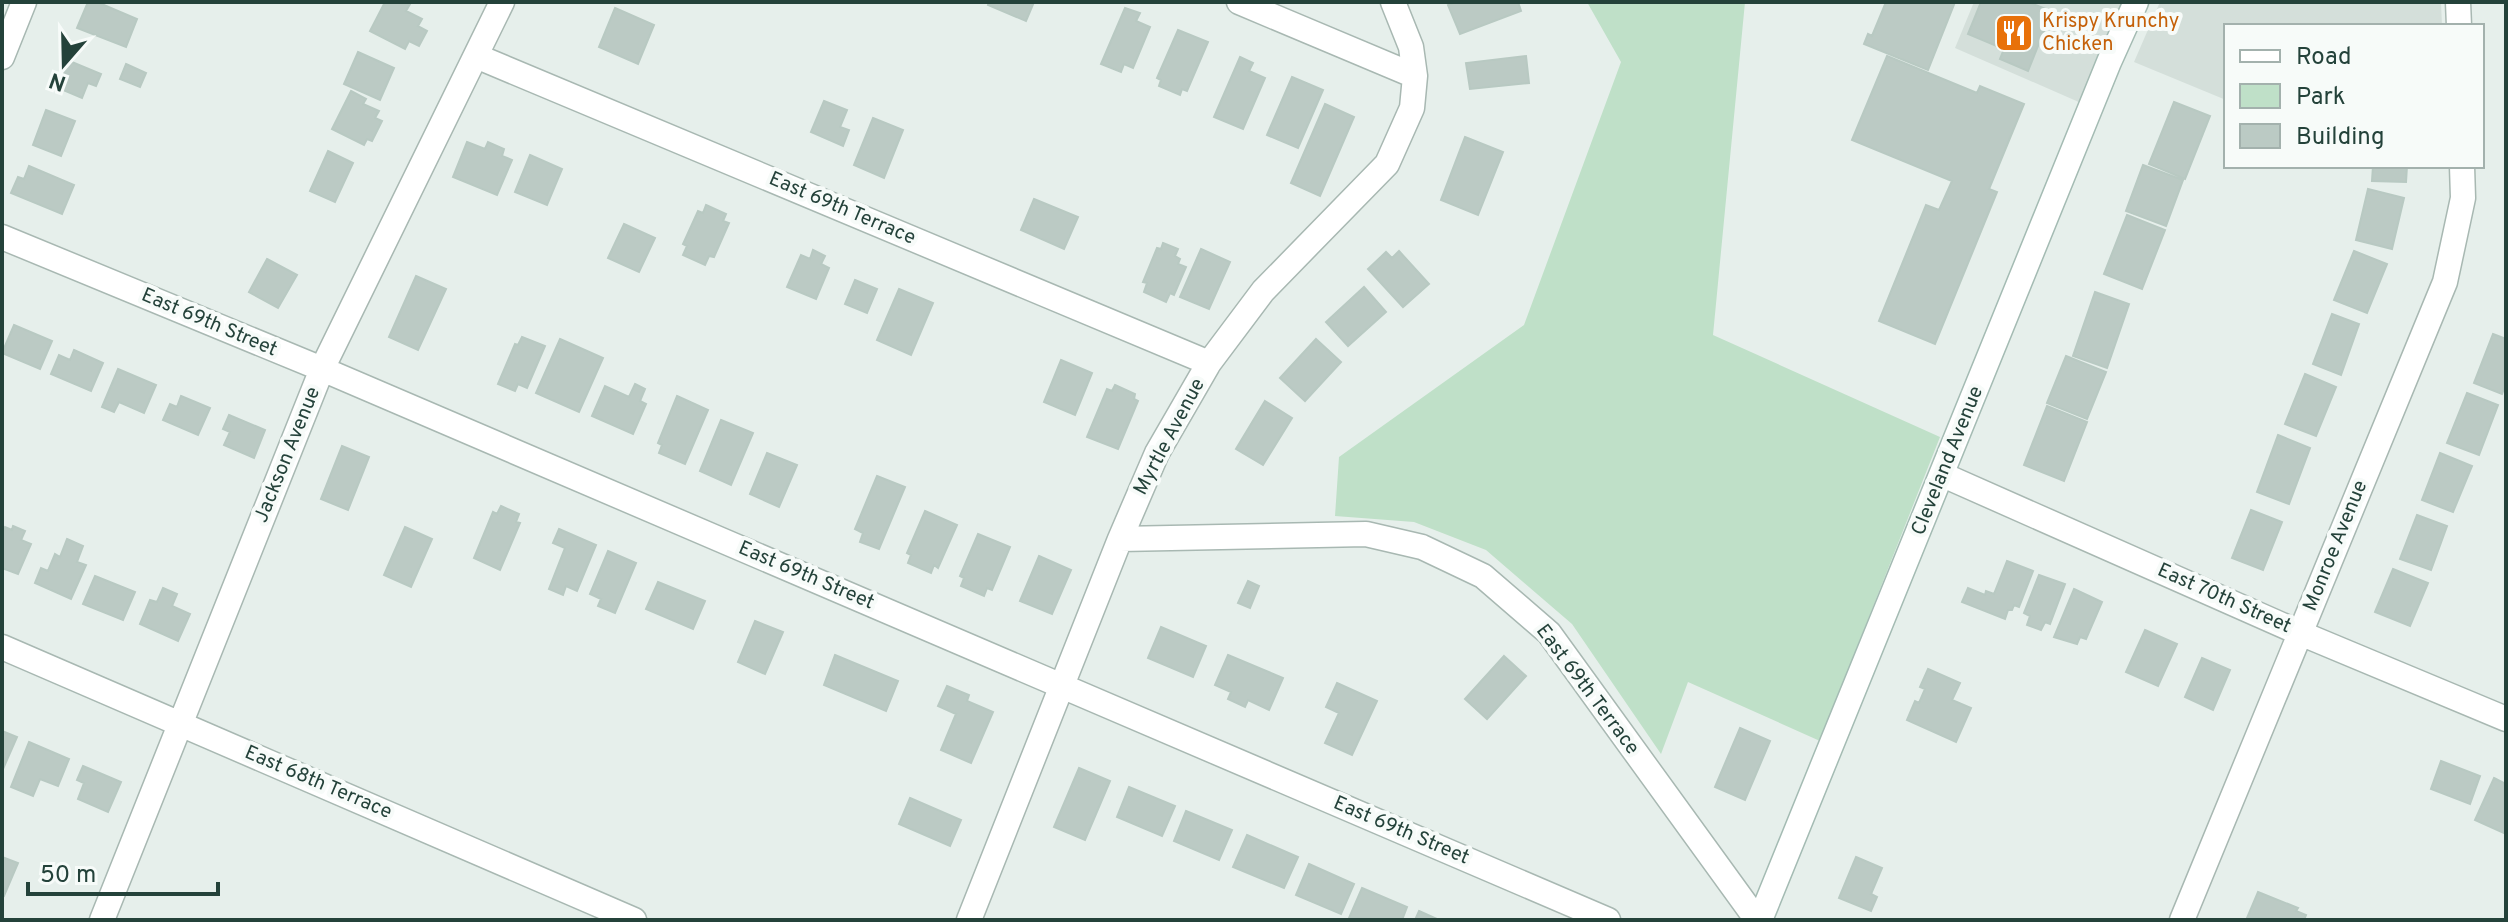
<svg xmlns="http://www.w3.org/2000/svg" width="2508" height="922" viewBox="0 0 2508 922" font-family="Overpass,sans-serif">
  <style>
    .built { fill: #d4dfda }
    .green { fill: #bfe0c8 }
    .building { fill: #bbcac4; stroke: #b8c9c2; stroke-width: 2 }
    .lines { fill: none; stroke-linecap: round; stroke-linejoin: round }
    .street-casing { stroke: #a8b8b2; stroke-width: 27 }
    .secondary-casing { stroke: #a4bbb3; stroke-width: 27 }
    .street { stroke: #fff; stroke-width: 24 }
    .secondary { stroke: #fff; stroke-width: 24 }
    .labels { text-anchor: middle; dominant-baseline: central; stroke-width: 8; stroke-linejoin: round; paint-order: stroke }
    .food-label { font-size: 20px; fill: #c56008; stroke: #f7fbf9; text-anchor: start }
    .street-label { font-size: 20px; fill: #24423a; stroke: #f7fbf9 }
  </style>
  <rect width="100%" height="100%" fill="#e6efeb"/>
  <path class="built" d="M1974,2h149l-42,101 -126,-55z
    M2160,2h281l1,24h-216v74l-92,-38z"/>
  <path class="green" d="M1587,2h158l-32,333 227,102 -120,304 -132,-59 -27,72 -89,-130 -86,-74 -72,-28 -79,-6 4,-59 185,-132 97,-263z"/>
  <path class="building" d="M88,2h9l40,17 -11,28 -49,-19z
    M385,2l25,2 -4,7 16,8 -4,7 9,5 -8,15 -10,-5 -4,8 -35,-18z
    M989,2h45l-8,19 -38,-16z
    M1456,2h62l3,9 -61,23 -12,-29z
    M1886,2h69l-27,68 -64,-26 4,-10 4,2z
    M1981,2h47l28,11 -6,14 -4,-1 -18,45 -28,-12 4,-10 -36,-15z
    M615,8l39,17 -16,39 -39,-17z
    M1125,8l15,5 -4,8 14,6 -17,41 -9,-4 -3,8 -20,-8z
    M1178,30l30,12 -21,49 -5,-2 -2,6 -21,-9 2,-6 -4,-2z
    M358,52l36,16 -14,32 -36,-16z
    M1526,56l3,27 -59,6 -4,-26z
    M1887,56l90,37 3,-7 44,18 -35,85 8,3 -62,152 -56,-23 47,-116 13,5 13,-29 -100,-41z
    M1240,57l13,6 -4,8 16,7 -22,51 -29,-12z
    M67,60l34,14 -5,12 -8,-3 -6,15 -26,-11z
    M126,64l20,9 -6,14 -20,-8z
    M1292,77l31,13 -25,58 -31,-13z
    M351,91l15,8 -3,5 16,7 -4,7 7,3 -10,20 -5,-2 -3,6 -32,-16z
    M824,101l23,9 -7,17 9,3 -6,16 -32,-14z
    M2174,102l36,14 -25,63 -36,-15z
    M1325,104l29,13 -34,79 -29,-13z
    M46,110l29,11 -14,35 -28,-11z
    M873,118l30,12 -19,48 -30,-13z
    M1465,137l38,15 -25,63 -37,-15z
    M467,142l18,7 3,-7 16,7 -2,7 10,4 -15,35 -44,-18z
    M328,151l25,12 -18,39 -25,-11z
    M530,155l32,14 -15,36 -32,-13z
    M2143,165l40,15 -17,46 -40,-15z
    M29,166l45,19 -12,29 -51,-21 7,-16 6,2z
    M2373,166h34l-1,16 -34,-1z
    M2368,189l36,9 -12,51 -36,-9z
    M1034,199l44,18 -14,32 -43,-19z
    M706,205l20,9 -3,7 6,2 -15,34 -5,-1 -4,9 -22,-10 4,-9 -4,-2 15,-33 5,2z
    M2127,215l38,15 -23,59 -38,-15z
    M624,224l31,14 -16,34 -31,-14z
    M1163,243l15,6 -3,7 5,3 -2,5 8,3 -12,28 -4,-2 -4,9 -22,-10 3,-9 -4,-1 14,-34 4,1z
    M1201,249l29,13 -21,47 -29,-12z
    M813,250l12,6 -4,8 8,4 -13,31 -29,-12 14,-32 9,4z
    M1399,251l30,33 -26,23 -35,-38 18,-17 6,6z
    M2354,251l33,13 -20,49 -33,-13z
    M267,259l30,16 -19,33 -29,-16z
    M416,276l30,13 -28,61 -29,-13z
    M855,280l22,9 -10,24 -22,-9z
    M1364,287l22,25 -38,34 -22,-24z
    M899,289l34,14 -22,52 -34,-15z
    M2095,292l34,12 -22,64 -34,-12z
    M2332,314l27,10 -18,51 -28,-11z
    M14,325l38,16 -12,28 -38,-16z
    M2493,334l13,5v44l-4,11 -28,-11z
    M522,337l23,9 -18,42 -9,-4 -3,7 -17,-7 17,-40 3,1z
    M560,339l43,19 -24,54 -43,-19z
    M1316,339l25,23 -36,39 -25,-23z
    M74,350l29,13 -12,28 -40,-17 8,-19 11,5z
    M2066,356l40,16 -19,47 -40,-16z
    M1061,360l31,13 -17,42 -31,-13z
    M118,369l38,16 -12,28 -25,-11 -5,10 -12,-5z
    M2305,374l31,13 -20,49 -31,-12z
    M635,384l10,5 -5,12 6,3 -13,30 -41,-18 13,-30 24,11z
    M1115,385l20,9 -1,5 4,2 -20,48 -31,-12 20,-48 5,2z
    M2467,393l31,12 -19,50 -32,-12z
    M181,396l29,12 -12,27 -35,-15 7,-16 7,3z
    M677,396l31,14 -23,54 -26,-11 3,-8 -4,-2z
    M1265,401l27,17 -29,47 -27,-16z
    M2047,406l40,16 -23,59 -40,-16z
    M229,415l36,15 -11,28 -30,-13 6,-13 -7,-3z
    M721,420l32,13 -22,52 -31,-14z
    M2278,435l32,13 -21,56 -32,-12z
    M342,446l27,11 -21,53 -27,-11z
    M767,453l30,12 -18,42 -29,-13z
    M2440,453l32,13 -19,46 -31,-12z
    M877,476l28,11 -26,62 -19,-7 3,-9 -8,-4z
    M501,506l18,8 -3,8 4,1 -20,47 -26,-12 19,-46 4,2z
    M2251,510l31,12 -19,48 -31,-12z
    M925,511l32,14 -19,43 -4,-3 -3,8 -23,-10 3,-8 -4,-2z
    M2417,515l30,11 -16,44 -31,-11z
    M13,526l12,5 -4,9 10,4 -13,30 -16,-6v-34l3,-7 7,3z
    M405,527l27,12 -21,48 -27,-12z
    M559,529l37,16 -19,46 -11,-5 -3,9 -14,-6 16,-41 -12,-5z
    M978,534l32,13 -18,43 -5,-2 -3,8 -23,-10 3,-8 -4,-2z
    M67,539l16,7 -6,16 9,3 -15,34 -36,-16 6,-15 7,3 7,-17 5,3z
    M608,551l28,12 -21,50 -17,-7 3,-7 -11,-5z
    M1039,556l32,14 -19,44 -32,-13z
    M2007,561l26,10 -14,36 -5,-2 -2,5h-4l-3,9 -43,-17 6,-14 17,7 1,-4 8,3z
    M2393,569l35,14 -18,43 -35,-14z
    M2039,575l26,9 -15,40 -5,-2 -4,8 -14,-5 3,-9 -6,-3z
    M95,576l40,16 -12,28 -40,-16z
    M1248,581l11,5 -9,22 -12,-5z
    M658,582l47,19 -12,28 -47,-20z
    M163,588l14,6 -5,12 18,8 -12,27 -38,-17 10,-24 7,2z
    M2074,589l28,13 -16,37 -6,-2 -3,7 -23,-7z
    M755,621l28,11 -18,42 -27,-12z
    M1161,627l45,19 -13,31 -45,-19z
    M2145,630l32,14 -19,42 -32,-14z
    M835,655l63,26 -12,30 -62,-26z
    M1228,655l55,23 -14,32 -21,-10 -3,7 -17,-8 3,-7 -16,-7z
    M1504,656l22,20 -39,43 -22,-20z
    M2202,658l28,12 -17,40 -28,-13z
    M1928,669l32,14 -8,17 19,8 -15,34 -49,-22 8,-19 4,2 6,-14 -5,-2z
    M1337,683l40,18 -25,54 -27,-12 14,-30 -13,-6z
    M947,686l22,9 -2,6 26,11 -22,51 -30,-13 15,-36 -18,-8z
    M1740,728l30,13 -25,59 -30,-13z
    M2,731l15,6 -14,32h-1z
    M29,742l40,17 -11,27 -18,-7 -7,17 -22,-9z
    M2441,761l39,15 -10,28 -39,-15z
    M83,766l38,16 -13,30 -30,-13 6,-16 -7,-3z
    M1079,768l31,13 -25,59 -31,-13z
    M2494,778l12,6v50l-31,-14z
    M1129,787l46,19 -13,30 -45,-19z
    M910,798l51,22 -11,26 -51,-22z
    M1186,811l46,19 -13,30 -45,-19z
    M1247,835l51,22 -14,31 -51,-21z
    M2,857l16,6 -14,33 -2,-1z
    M1856,857l26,11 -11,26 6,3 -6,14 -32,-13z
    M1309,864l45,20 -13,30 -45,-19z
    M1362,888l45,19 -5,13 -53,-2z
    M2258,892l40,16 -2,3 10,4 -2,5 -57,-2z
    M1419,911l20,9h-24z"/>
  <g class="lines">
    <g class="street-casing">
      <path id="street" d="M1239,2l176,74
        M2458,2l1,24
        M476,56l733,307
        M2,57l22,-55
        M2,237l320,132 1286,551
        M1943,475l357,158 206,86
        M1120,539l246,-5 56,13 61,29 66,57 208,287
        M2,647l632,273
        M102,920l220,-551 180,-367
        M969,920l151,-381 37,-86 52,-90 54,-72 124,-127 25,-56 3,-32 -4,-29 -18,-45
        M2182,920l263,-638 18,-84 -1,-32"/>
    </g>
    <g class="secondary-casing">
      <path id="secondary" d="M1760,920l349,-858 27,-60"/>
    </g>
    <use href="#street" class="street"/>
    <use href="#secondary" class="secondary"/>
  </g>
  <defs>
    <g id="restaurant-square" transform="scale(2)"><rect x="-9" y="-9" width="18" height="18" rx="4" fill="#e8710a" stroke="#f7fbf9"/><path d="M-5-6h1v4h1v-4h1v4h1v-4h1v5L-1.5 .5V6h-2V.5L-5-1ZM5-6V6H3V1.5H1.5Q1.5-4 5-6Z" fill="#fff"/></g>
  </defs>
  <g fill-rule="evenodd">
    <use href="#restaurant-square" x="2014" y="33"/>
  </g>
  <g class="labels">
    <g class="food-label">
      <text x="2042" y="22">Krispy Krunchy<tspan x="2042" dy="23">Chicken</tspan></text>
    </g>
    <g class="street-label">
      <text transform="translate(842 209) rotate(23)">East 69th Terrace</text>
      <text transform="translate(209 323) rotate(23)">East 69th Street</text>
      <text transform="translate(1170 437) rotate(-62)">Myrtle Avenue</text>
      <text transform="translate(288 455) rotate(-68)">Jackson Avenue</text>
      <text transform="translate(1948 461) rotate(-68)">Cleveland Avenue</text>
      <text transform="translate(2336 546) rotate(-68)">Monroe Avenue</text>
      <text transform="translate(806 576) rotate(23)">East 69th Street</text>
      <text transform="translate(2224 599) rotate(24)">East 70th Street</text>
      <text transform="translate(1587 690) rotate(53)">East 69th Terrace</text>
      <text transform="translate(318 783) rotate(23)">East 68th Terrace</text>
      <text transform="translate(1401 831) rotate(23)">East 69th Street</text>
    </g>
  </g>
  <rect width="2508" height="922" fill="none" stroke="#24423a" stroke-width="8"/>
  <rect x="2224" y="24" width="260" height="144" fill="#f7fbf9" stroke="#a3b1ad" stroke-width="2"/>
  <rect x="2240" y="50" width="40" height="12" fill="#ffffff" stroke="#a3b1ad" stroke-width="2"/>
  <text x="2296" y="64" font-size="24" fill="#24423a">Road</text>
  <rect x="2240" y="84" width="40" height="24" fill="#bfe0c8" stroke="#a3b1ad" stroke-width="2"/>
  <text x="2296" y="104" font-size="24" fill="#24423a">Park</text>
  <rect x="2240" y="124" width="40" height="24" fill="#bbcac4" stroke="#a3b1ad" stroke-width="2"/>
  <text x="2296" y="144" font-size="24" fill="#24423a">Building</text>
  <g transform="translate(64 64) rotate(200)" stroke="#f7fbf9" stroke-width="6" paint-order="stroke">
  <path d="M0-6L14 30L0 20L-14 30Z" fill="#24423a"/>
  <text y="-12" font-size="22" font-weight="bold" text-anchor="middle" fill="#24423a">N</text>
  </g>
  <path d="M28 882v12h190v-12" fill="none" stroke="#24423a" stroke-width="4"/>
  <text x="40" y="882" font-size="24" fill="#24423a" stroke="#f7fbf9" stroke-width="6" paint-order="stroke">50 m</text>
</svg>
